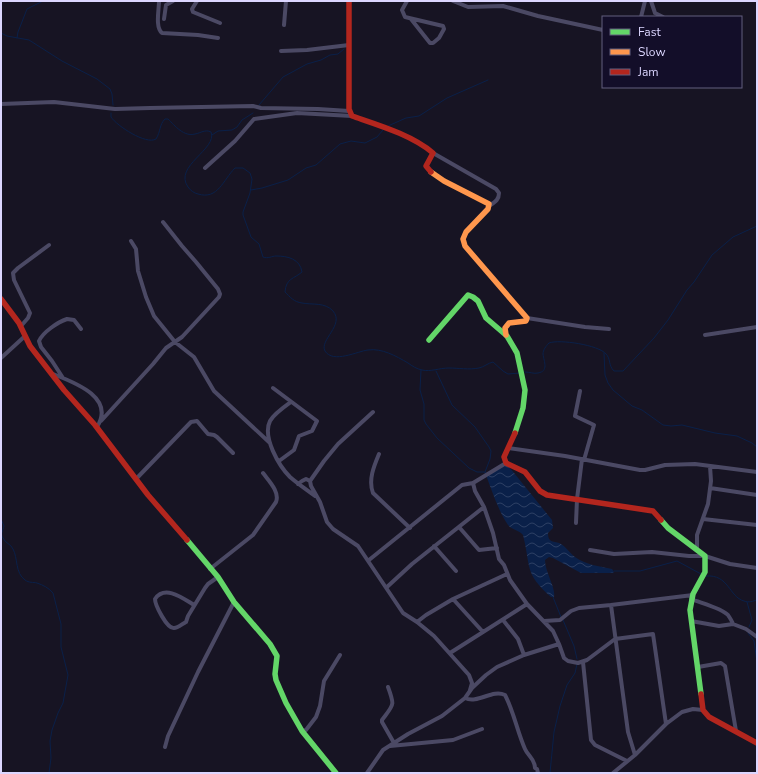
<svg xmlns="http://www.w3.org/2000/svg" width="758" height="774" viewBox="0 0 758 774" font-family="'Nunito Sans',sans-serif">
  <style>
    .water { fill: url(#water-waves) }
    .lines { fill: none; stroke-linecap: round; stroke-linejoin: round }
    .stream { stroke: #0a2049; stroke-width: 1 }
    .street { stroke: #4b4964; stroke-width: 4 }
    .fast { stroke: #63d668; stroke-width: 5.5 }
    .slow { stroke: #ff974d; stroke-width: 5.5 }
    .jam { stroke: #b3261e; stroke-width: 5.5 }
  </style>
  <defs>
    <pattern id="water-waves" width="16" height="10" patternUnits="userSpaceOnUse"><rect width="16" height="10" fill="#0a2049"/><path d="M0 5q4-4 8 0t8 0" fill="none" stroke="#2d4064"/></pattern>
  </defs>
  <rect width="100%" height="100%" fill="#171423"/>
  <path class="water" d="M506,463l46,57 1,8 -5,5c0,11 6,7 13,11 5,3 9,9 14,13 11,8 24,9 37,12l2,3 -1,1h-32l-28,-15 -4,-1 -4,3c0,12 11,28 9,37h-3c-27,-24 -20,-30 -28,-62 -4,-5 -11,-5 -15,-10 -10,-15 -16,-34 -22,-50z"/>
  <g class="lines">
    <path class="stream" d="M1,33l6,3 22,4 33,21 35,18 13,10 2,5 1,11
      M17,38l1,-6 9,-23 16,-8
      M259,105l24,-28 24,-13 14,-4 9,-5 8,-1 6,-5
      M111,113v4c6,9 35,28 45,22 5,-8 3,-14 9,-20h3c7,7 16,18 27,15 6,-1 10,-5 16,-2 7,17 -38,34 -23,55 3,4 6,6 10,7 20,6 25,-14 37,-26h8l7,5 2,6 -2,14 -7,19v3l8,22 8,7 4,13c5,2 9,-1 13,-1 12,0 24,3 26,16 -8,7 -16,6 -17,20 5,5 9,10 17,11 10,2 23,-1 31,8 12,14 -14,29 -8,40 8,13 33,0 43,-1 14,-2 28,6 40,13 4,3 9,6 14,7 9,2 17,-2 27,-2 9,0 20,2 30,0 5,-1 9,-5 14,-6l10,9 5,3 12,-1
      M388,126l18,-8 13,-2 28,-18 41,-18
      M212,135l6,-4 14,-1 5,-3 5,-7 11,-7
      M251,190l11,-2 26,-8 18,-12 10,-3 24,-21 11,-3 14,2 12,-6 6,-7
      M604,353l1,22 3,8 5,7 19,16 10,4 21,15 8,1 11,-1 33,8 22,3 15,7 5,4
      M421,370l-1,20 4,14v16l2,4 11,14 32,30 8,4h7l2,1
      M436,371l16,34 23,22 14,20 2,4 -1,8 -5,13
      M525,372c5,0 9,2 13,1 11,-2 6,-11 5,-19 0,-4 3,-8 6,-11 10,-4 50,2 57,11 5,5 2,11 8,17h9l31,-33 14,-18 19,-30 7,-8 18,-27 21,-18 24,-11
      M1,519l3,7c-1,5 -4,7 -1,12 2,5 8,6 10,11 5,9 2,24 12,31 4,3 8,2 12,3 6,2 12,5 16,10l8,31v23l7,28 -5,28 -5,10 -6,17 -2,11 1,17 -2,15
      M614,571h26l37,-10 24,13
      M706,576c23,-2 23,21 38,25 5,2 9,0 13,-1
      M553,597l8,20
      M747,602l5,18 -3,7
      M563,620l11,26 3,13
      M748,633l6,8 3,21
      M550,773l4,-41 6,-26 7,-21 8,-12 2,-9"/>
    <path class="street" d="M159,1c0,9 -4,26 3,32l36,2 20,3
      M197,1l-5,8 1,3 27,11
      M407,1l-5,9 3,7 38,9 1,3 -5,9 -6,5h-3l-19,-24
      M453,1l15,6 35,-1 35,10 65,14
      M651,1l4,12 8,4
      M641,17l4,-16
      M164,19l2,-14 7,-4
      M284,25l2,-24
      M281,51l26,-1 42,-5
      M1,104l53,-2 61,7 35,-1 103,-2 8,2 57,1 31,2
      M433,153l63,36 3,4c0,7 -4,9 -10,13
      M205,168l30,-27 19,-22 43,-6 55,3
      M131,241l5,8 2,22 8,26 8,19 21,26 19,15 20,34 56,52
      M527,318l58,9 24,2
      M21,326l7,-8 2,-5 -16,-33 -1,-7 5,-5 31,-23
      M705,335l52,-8
      M1,358l24,-22
      M53,374c20,8 63,23 44,53l-2,-2
      M63,378l-11,-17 -11,-14 -2,-6c4,-9 19,-19 28,-22l7,1 7,9
      M273,388l44,33 -5,10 -13,5 -5,14 -15,11
      M580,391l-5,25 19,9 -10,35
      M291,402c-7,5 -17,12 -21,19 -8,16 9,45 20,56 8,7 17,13 25,19
      M373,412l-35,32 -14,17 -14,20 1,5 9,16 7,20 6,7 25,17 45,67 14,9 17,14 35,39 3,8 -2,7
      M101,421l52,-57 13,-16 16,-11 37,-40 1,-3 -2,-5 -22,-27 -14,-16 -19,-24
      M508,448l57,8 75,14h5l20,-5 30,-1 62,8
      M379,454c-5,12 -11,26 -6,39l37,35
      M136,479l55,-57 6,-1 11,13 6,1 3,2 16,16
      M298,484l4,-3 4,-2 4,2
      M710,488l47,7
      M703,519l54,6
      M576,523l1,-24 5,-40
      M459,527l20,23 18,-2
      M434,546l22,25
      M697,549v-14l11,-31 3,-23 -1,-15
      M590,550l24,4 38,-2 37,4h16l25,8 27,4
      M369,560l93,-75 11,-2 33,-20
      M210,569l43,-34 23,-33c4,-10 -7,-21 -13,-29
      M387,587l25,-23 72,-57
      M453,599l30,33
      M691,599c10,4 31,9 37,16 2,3 4,6 5,9
      M194,605c-10,-6 -29,-21 -39,-6 0,6 12,30 19,29 4,0 8,-4 12,-6l2,-6 17,-28 3,-4 10,-7
      M611,605l17,127 7,23
      M503,620l15,19 6,16
      M544,621l16,-1 11,-9 8,-3 32,-3 82,-10
      M691,621l28,5 14,-2 13,5 11,8
      M417,622l9,-7 27,-16 54,-25
      M559,644l5,14 4,3 10,2 9,-3 28,-21 38,-5 13,90
      M450,653l77,-49
      M583,662l8,78 4,5 32,16
      M698,667l23,-4 4,3 11,65
      M388,687c7,19 6,17 -6,33v2l12,21
      M465,698c13,6 27,-9 40,-3 9,17 12,36 20,54 3,7 10,10 10,19l2,1 1,4
      M302,731l4,-1 10,-13 4,-11 4,-25 16,-26
      M390,746l63,-6 29,-11
      M165,747l3,-11 30,-64 36,-70
      M367,773l16,-23 25,-16 34,-18 23,-18 7,-10 14,-13 11,-8 27,-12 35,-11 -6,-13 -26,-27 -17,-24 -6,-15 -5,-6 -6,-26 -9,-26 -9,-16 -2,-8
      M613,773l22,-18 31,-31 16,-12 11,-3 10,1"/>
    <path class="fast" d="M429,340l39,-45 5,2 5,4 8,17 21,18 10,17 8,37 -2,18 -8,25
      M661,520l7,8 37,28v16l-12,22 -3,16 11,84
      M187,540l31,37 16,25 36,42 7,12 -2,18 1,6 10,23 16,28 34,42"/>
    <path class="slow" d="M431,172l13,9 45,23 -1,5 -22,23 -3,7 2,7 62,72 -1,3 -17,2 -4,5 1,7"/>
    <path class="jam" d="M349,1v108l3,7c26,9 60,19 81,37l-7,13 5,6
      M1,299l18,24 11,23 34,44 31,35 53,70 39,45
      M515,433l-11,24 2,6 19,9 15,19 7,4 106,16 8,9
      M701,694l2,16 6,7 48,26"/>
  </g>
  <rect width="758" height="774" fill="none" stroke="#dcd6ff" stroke-width="4"/>
  <rect x="602" y="16" width="140" height="72" fill="#130e29" stroke="#635e7f"/>
  <rect x="610" y="29" width="20" height="6" fill="#63d668" stroke="#635e7f"/>
  <text x="638" y="36" font-size="12" fill="#dcd6ff">Fast</text>
  <rect x="610" y="49" width="20" height="6" fill="#ff974d" stroke="#635e7f"/>
  <text x="638" y="56" font-size="12" fill="#dcd6ff">Slow</text>
  <rect x="610" y="69" width="20" height="6" fill="#b3261e" stroke="#635e7f"/>
  <text x="638" y="76" font-size="12" fill="#dcd6ff">Jam</text>
</svg>
